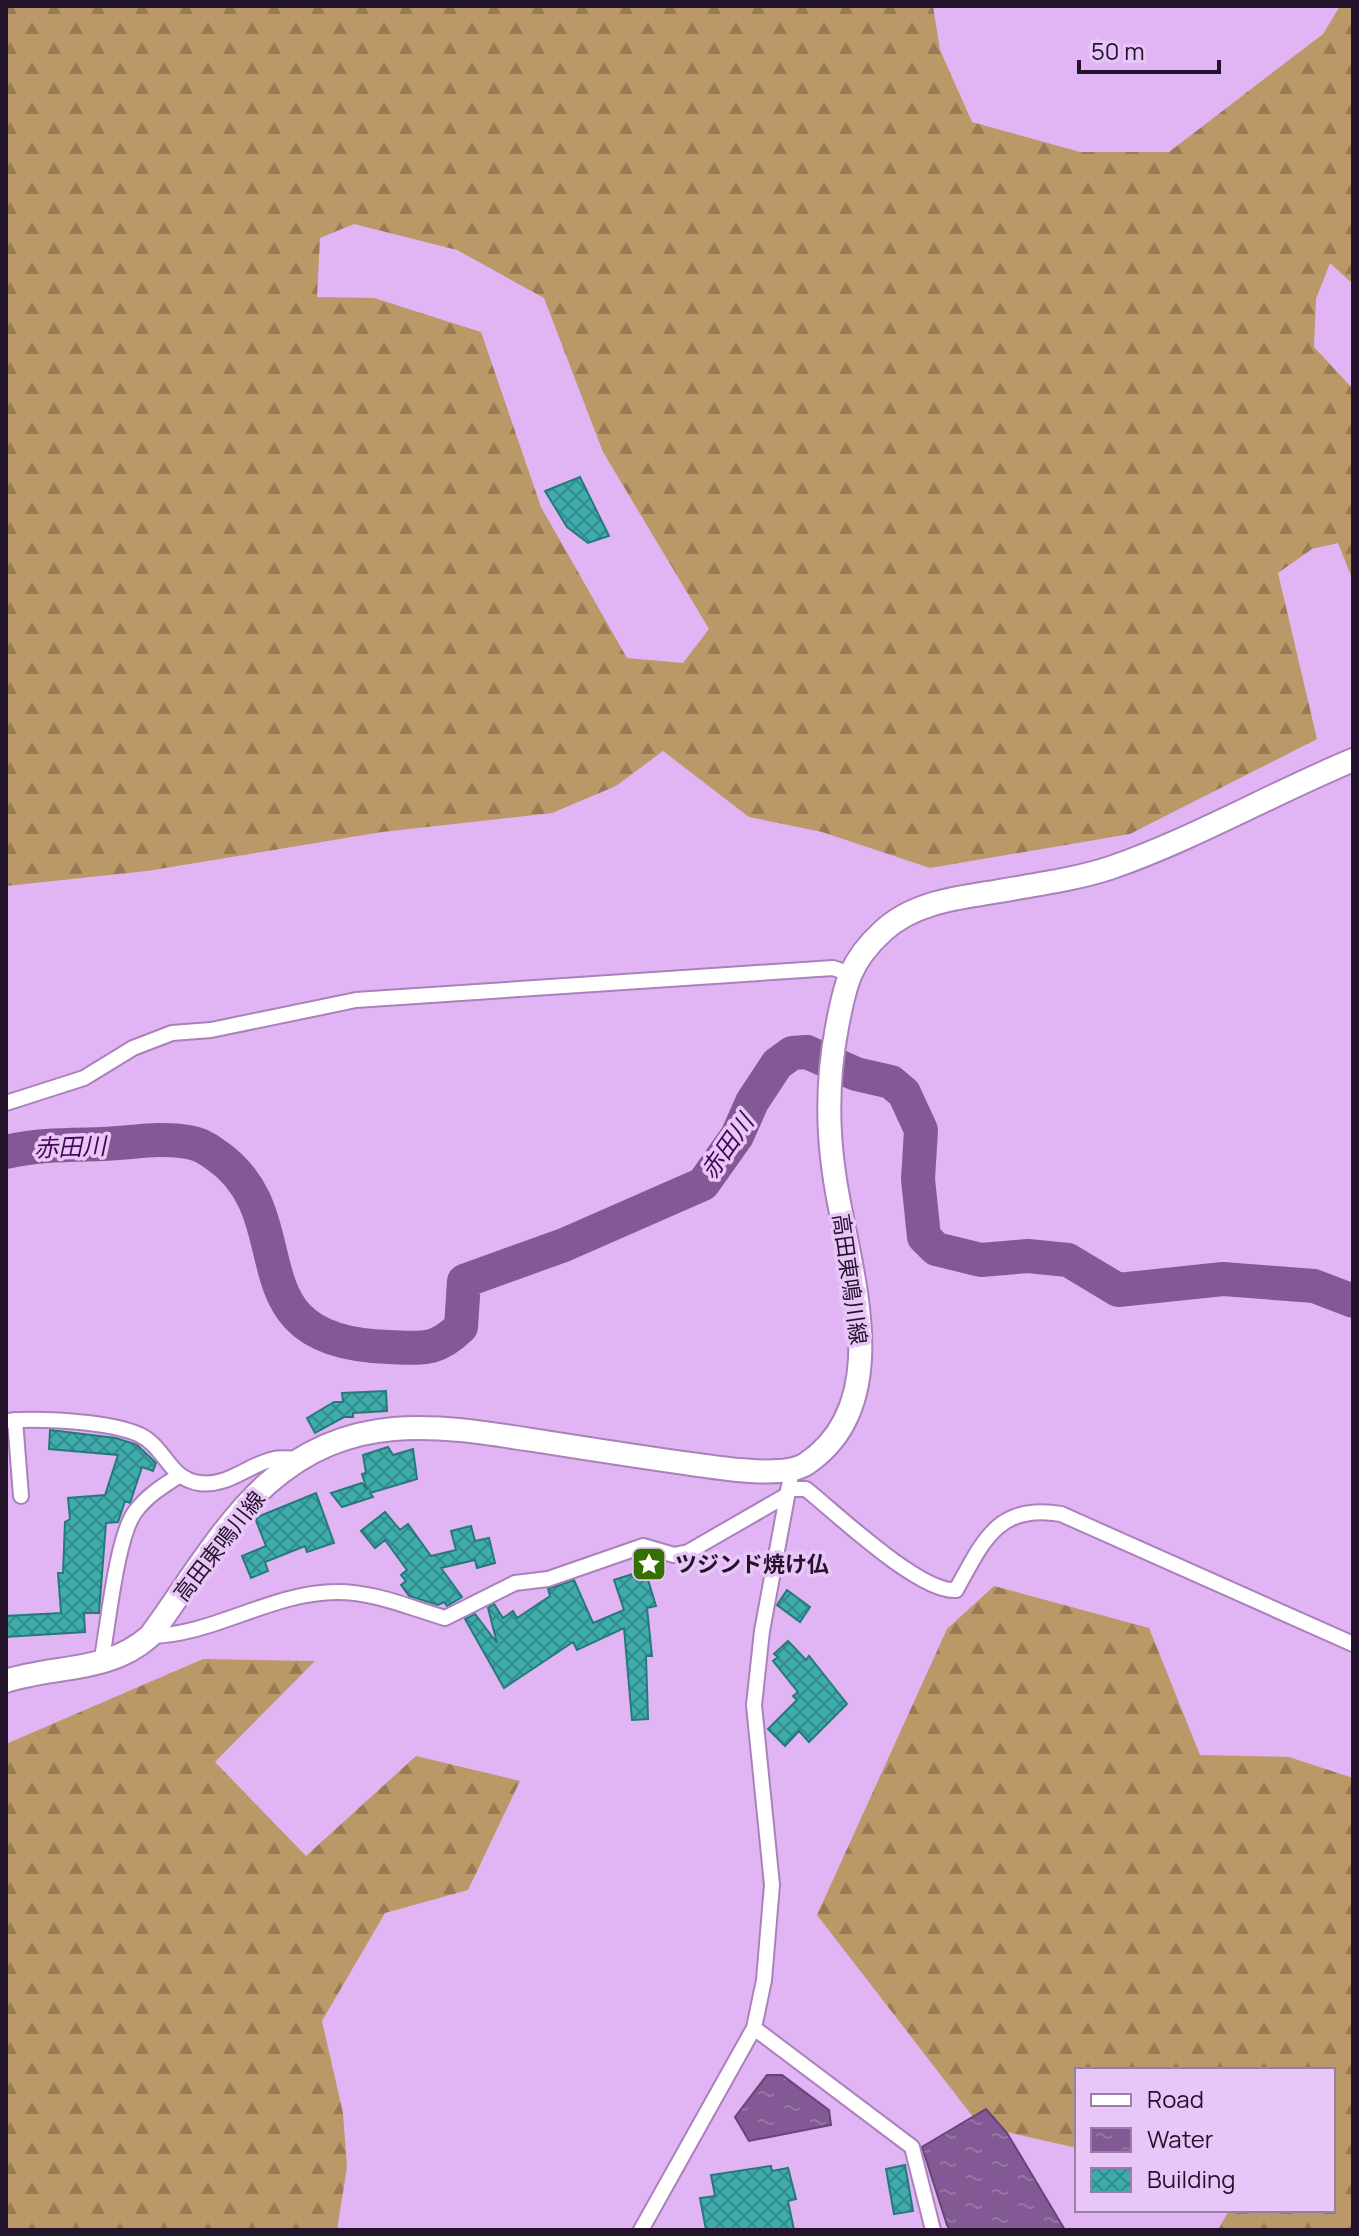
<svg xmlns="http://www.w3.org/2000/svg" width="1359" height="2236" viewBox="0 0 1359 2236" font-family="Manrope,'Noto Sans JP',sans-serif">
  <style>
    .forest { fill: url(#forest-firs); fill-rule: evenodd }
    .water { fill: url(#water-ripples); stroke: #664475; stroke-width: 2 }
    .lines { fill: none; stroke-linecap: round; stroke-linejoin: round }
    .river { stroke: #835995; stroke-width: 34 }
    .building { fill: url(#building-cross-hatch); stroke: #26797a; stroke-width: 2 }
    .minor-casing { stroke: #aa81bc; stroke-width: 18 }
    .secondary-casing { stroke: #aa81bc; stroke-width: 26 }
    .minor { stroke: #fff; stroke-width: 14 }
    .secondary { stroke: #fff; stroke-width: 22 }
    .labels { text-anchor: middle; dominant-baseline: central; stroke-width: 7; stroke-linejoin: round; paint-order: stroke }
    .street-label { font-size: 22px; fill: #23132a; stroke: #e9c6f8 }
    .poi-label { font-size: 22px; font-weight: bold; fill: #23132a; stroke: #e9c6f8; text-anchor: start }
    .water-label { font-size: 24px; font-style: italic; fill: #430656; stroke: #e9c6f8 }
  </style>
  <defs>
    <pattern id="forest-firs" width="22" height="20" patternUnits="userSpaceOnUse" patternTransform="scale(2)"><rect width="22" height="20" fill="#bb9867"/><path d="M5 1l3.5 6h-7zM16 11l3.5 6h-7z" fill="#987b55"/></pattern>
    <pattern id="water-ripples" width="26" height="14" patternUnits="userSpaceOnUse" patternTransform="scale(2)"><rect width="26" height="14" fill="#835995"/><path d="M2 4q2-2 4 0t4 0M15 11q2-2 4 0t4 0" fill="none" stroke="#9476a2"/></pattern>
    <pattern id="building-cross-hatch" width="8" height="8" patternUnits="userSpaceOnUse" patternTransform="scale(2)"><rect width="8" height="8" fill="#3facac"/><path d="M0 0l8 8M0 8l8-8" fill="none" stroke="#348b8c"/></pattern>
  </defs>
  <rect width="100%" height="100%" fill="#e1b5f4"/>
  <path class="forest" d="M6,6h927l7,44 32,72 108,30h89l154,-118 17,-28h13v278l-23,-21 -14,36 -2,48 39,42v192l-15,-38 -26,6 -34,24 39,166 -187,95 -200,34 -108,-36 -73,-15 -86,-66 -47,35 -64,27 -170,19 -235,39 -141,15zM354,224l103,26 87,48 59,154 106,177 -26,34 -56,-5 -86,-151 -60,-175 -107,-34 -57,-1 3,-59z
    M994,1586l155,42 51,127 89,2 64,21v452h-135l11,-20h104v-140h-256v78l-97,-22 -163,-211 130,-286z
    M203,1659l112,2 -100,101 91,94 110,-100 104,25 -52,109 -83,23 -63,108 21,92 4,54 -10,63h-331v-486z"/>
  <path class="water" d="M767,2075h15l47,35 2,15 -82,16 -14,-24z
    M986,2109l21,24 58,97h-115l-3,-5 -25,-78z"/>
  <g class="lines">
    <path class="river" d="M6,1152c33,-8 64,-7 97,-8 29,-1 57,-7 85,-2 10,1 20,7 28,13 92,63 9,188 173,192 34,1 46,5 72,-20l3,-46 100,-36 139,-61 34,-48 15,-34 25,-38 15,-11 15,-1 49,22 35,8 13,11 17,37 -3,49 6,58 12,12 45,11 47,-4 40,4 50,30 105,-11 91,7 39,15"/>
  </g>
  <path class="building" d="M580,477l29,59 -21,7 -21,-16 -22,-36z
    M386,1391l1,20 -34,2v4h-9l-29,16 -8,-15 27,-16h9l-1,-9z
    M50,1430l66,8 21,7 19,18 -3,8 -11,-4 -12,36 -5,-2 -7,21 -12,1 -7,90h-15l1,19 -79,5v-21l55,-3 -3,-40h5l2,-51 5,-3 -2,-21 37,-3 13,-40 -69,-6z
    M388,1447l5,8 20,-6 4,30 -47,14 3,4 -31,10 -11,-14 31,-10 5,7 -5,-16 4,-1 -3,-18z
    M316,1493l18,50 -27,9 -2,-6 -40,16 3,9 -17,7 -9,-22 24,-10 -11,-28z
    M385,1512l15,18 8,-6 23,32 25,-6 -5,-19 20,-5 4,15 14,-3 6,25 -18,5 -2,-8 -34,8 21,29 -15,9 -3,-4 -6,3 -29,-9 -8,-11 5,-4 -5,-6 6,-5 -22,-30 -10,8 -14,-17z
    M645,1570l11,36 -9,2 5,48h-6l2,63 -16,1 -8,-92 -47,22 -4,-8 -69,46 -39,-69 10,-5 22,29 -9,-35 6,-4 9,14 10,-7 4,7 33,-22 -2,-7 26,-9 19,43 31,-13 -10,-30z
    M787,1590l23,17 -10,15 -23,-17z
    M788,1641l18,19 3,-4 38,48 -38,38 -10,-11 -14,15 -17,-17 29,-29 -4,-4 5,-4 -25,-31 5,-4 -4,-3z
    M905,2165l8,46 -19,3 -8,-45z
    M771,2166l1,5 16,-3 8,31 -8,2 6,29h-88l-6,-32 15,-2 -4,-21z"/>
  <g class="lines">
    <g class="minor-casing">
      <path id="minor" d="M6,1103l78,-25 49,-30 39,-15 39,-3 145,-30 477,-32 15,5
        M15,1420l6,76
        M6,1421c33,-3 104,0 134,14 26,13 29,44 59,48 29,4 48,-18 75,-24 7,-2 17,0 24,0
        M788,1489h18c31,25 114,104 150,101 27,-48 41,-87 105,-76l292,130
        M150,1636c64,-1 122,-44 187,-44 38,0 71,15 108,26l70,-35 33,-4 95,-33 31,9 14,-3 99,-57
        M101,1663c7,-35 15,-125 34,-151 11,-15 26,-25 42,-35
        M754,2028l158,119 21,83
        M641,2230l113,-202 10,-48 8,-95 -18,-180 8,-74 30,-161"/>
    </g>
    <g class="secondary-casing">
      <path id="secondary" d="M6,1681c49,-16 103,-8 144,-45 37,-50 71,-110 117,-152 85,-76 175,-58 278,-42 51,8 102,16 153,23 27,4 86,13 108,-1 94,-63 40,-202 28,-291 -7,-48 -6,-99 3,-146 8,-43 13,-66 46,-96 30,-28 73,-33 111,-39 39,-7 79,-12 116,-24 84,-29 161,-74 243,-108"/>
    </g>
    <use href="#minor" class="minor"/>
    <use href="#secondary" class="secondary"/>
  </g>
  <defs>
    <g id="sight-square" transform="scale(1.8)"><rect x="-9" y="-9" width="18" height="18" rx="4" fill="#367000" stroke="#e9c6f8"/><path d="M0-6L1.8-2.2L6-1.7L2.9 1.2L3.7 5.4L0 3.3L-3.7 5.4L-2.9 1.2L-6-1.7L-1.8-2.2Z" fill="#fff"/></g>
  </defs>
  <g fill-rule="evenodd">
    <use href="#sight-square" x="649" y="1564"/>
  </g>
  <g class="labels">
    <g class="street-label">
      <text transform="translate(850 1279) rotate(82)">高田東鳴川線</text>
      <text transform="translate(219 1546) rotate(-52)">高田東鳴川線</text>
    </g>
    <g class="poi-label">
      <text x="675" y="1564">ツジンド焼け仏</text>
    </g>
    <g class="water-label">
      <text transform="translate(70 1146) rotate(-2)">赤田川</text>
      <text transform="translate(726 1146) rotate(-55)">赤田川</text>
    </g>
  </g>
  <rect width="1359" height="2236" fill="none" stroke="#23132a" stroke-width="16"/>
  <rect x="1075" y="2068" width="260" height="144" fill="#e9c6f8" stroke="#9a7ea6" stroke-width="2"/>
  <rect x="1091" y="2094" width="40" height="12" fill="#ffffff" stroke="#9a7ea6" stroke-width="2"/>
  <text x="1147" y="2108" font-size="24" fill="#23132a">Road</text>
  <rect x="1091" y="2128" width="40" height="24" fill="url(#water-ripples)" stroke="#9a7ea6" stroke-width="2"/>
  <text x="1147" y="2148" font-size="24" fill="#23132a">Water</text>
  <rect x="1091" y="2168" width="40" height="24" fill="url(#building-cross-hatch)" stroke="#9a7ea6" stroke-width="2"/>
  <text x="1147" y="2188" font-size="24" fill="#23132a">Building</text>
  <path d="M1079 60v12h140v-12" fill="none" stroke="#23132a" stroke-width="4"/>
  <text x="1091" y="60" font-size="24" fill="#23132a" stroke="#e9c6f8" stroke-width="6" paint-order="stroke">50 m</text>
</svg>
